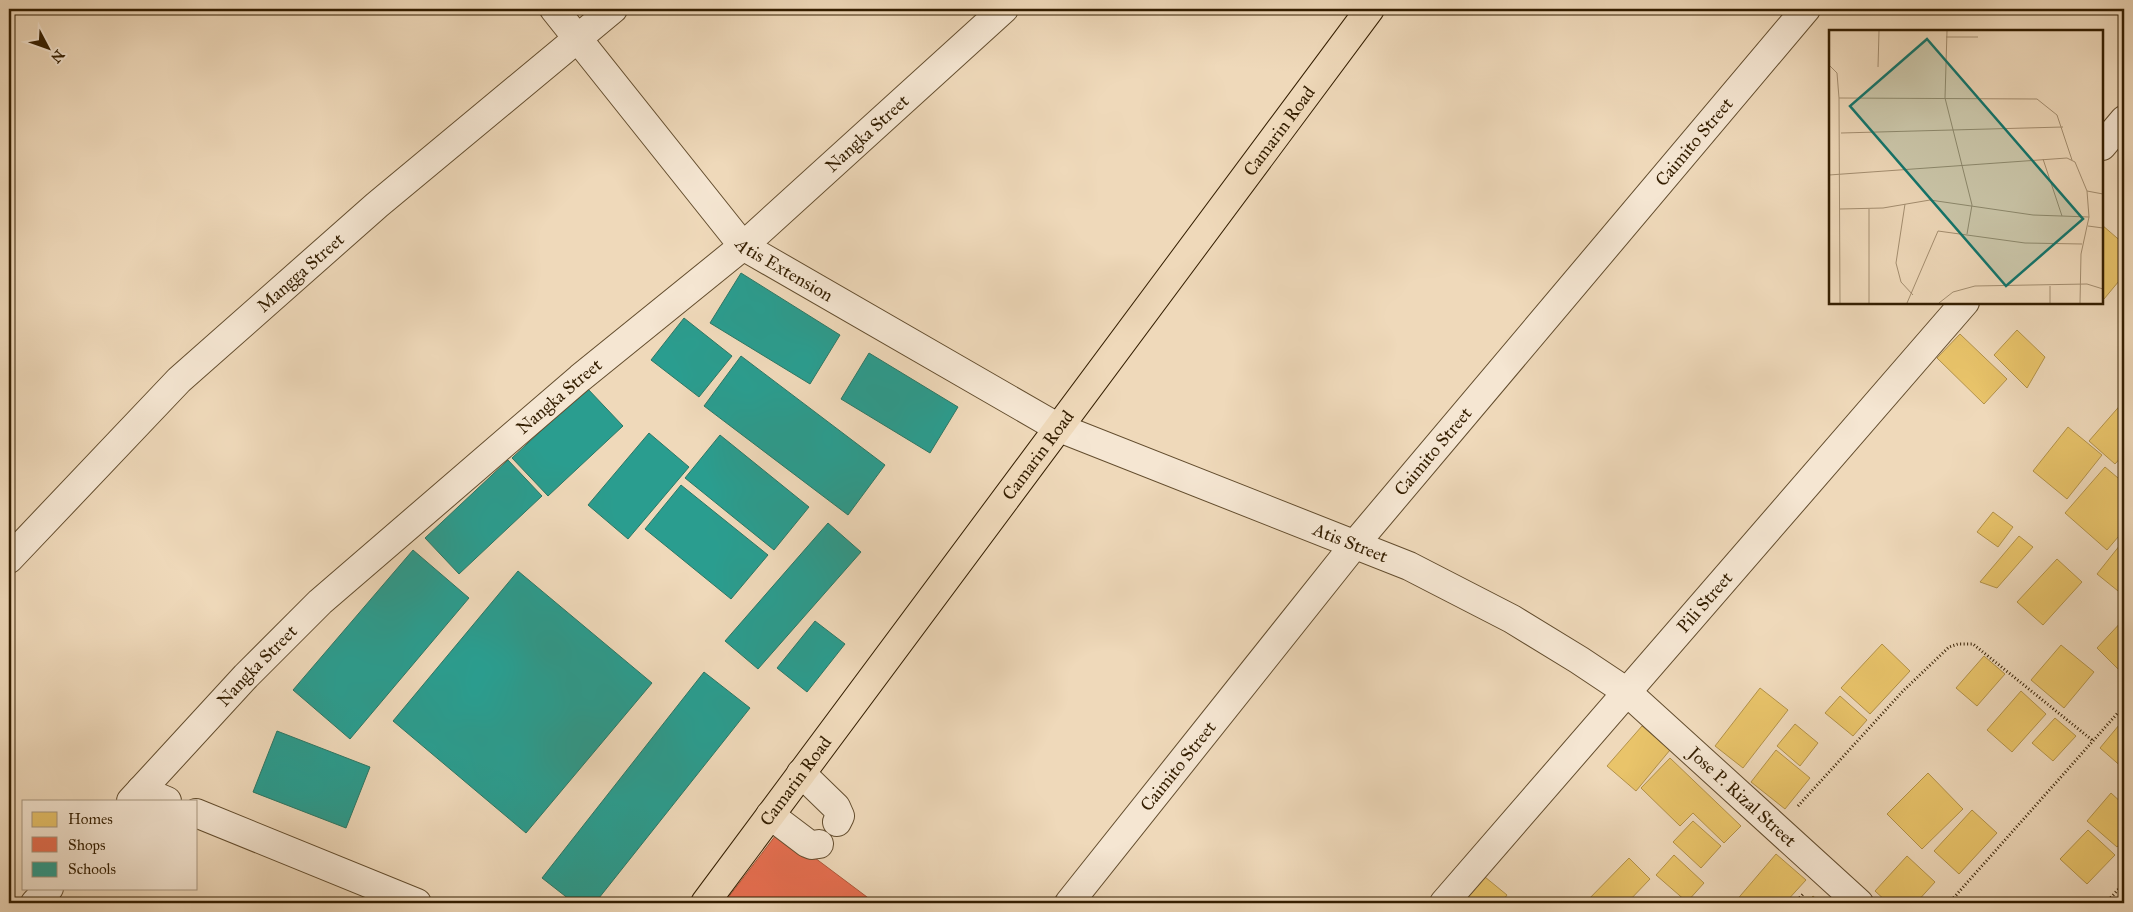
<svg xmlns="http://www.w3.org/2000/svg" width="2133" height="912" viewBox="0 0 2133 912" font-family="'IM FELL Great Primer',serif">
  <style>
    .homes { fill: #e9c46a; stroke: #b3924a }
    .shops { fill: #e76f51; stroke: #b15739 }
    .schools { fill: #2a9d8f; stroke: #2d7764 }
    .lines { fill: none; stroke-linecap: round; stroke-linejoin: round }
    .minor-casing { stroke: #634d2e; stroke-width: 30 }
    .major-casing { stroke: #341e00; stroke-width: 30 }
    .path { stroke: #341e00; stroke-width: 3; stroke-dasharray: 1 2.5; stroke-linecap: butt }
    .minor { stroke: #f5e6d2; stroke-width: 28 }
    .major { stroke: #efd9ba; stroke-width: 28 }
    .labels { text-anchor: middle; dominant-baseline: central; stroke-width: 5; stroke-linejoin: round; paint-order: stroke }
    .street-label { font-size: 18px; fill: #341e00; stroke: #f5e6d2 }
    .inset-road { fill: none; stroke: #a48e70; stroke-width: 1 }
    .view { fill: #0f766e; fill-opacity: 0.15; stroke: #0f766e; stroke-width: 2.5 }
    .inset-edge { fill: none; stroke: #341e00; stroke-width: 2.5 }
  </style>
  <rect width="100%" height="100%" fill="#efd9ba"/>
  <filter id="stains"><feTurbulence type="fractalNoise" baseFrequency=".004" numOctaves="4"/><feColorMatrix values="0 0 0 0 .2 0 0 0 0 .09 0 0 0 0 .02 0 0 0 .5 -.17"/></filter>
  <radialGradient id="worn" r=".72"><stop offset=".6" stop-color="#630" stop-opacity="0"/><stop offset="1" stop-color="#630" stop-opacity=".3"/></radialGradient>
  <path class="homes" d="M2102,225l22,19v31l-20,24 -2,-2z
    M2017,330l28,27 -18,31 -33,-33z
    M1960,334l47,45 -23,25 -47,-46z
    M2123,402l1,52 -9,10 -26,-23z
    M2068,427l34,28 -35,44 -34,-28z
    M2124,463v10l-5,-4z
    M2105,467l19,16v47l-17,20 -42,-37z
    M1993,512l20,15 -15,20 -21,-15z
    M2019,536l14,11 -36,41 -17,-6z
    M2124,540v53l-1,2 -26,-21z
    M2057,559l25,23 -39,43 -26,-23z
    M2124,619v43l-6,7 -21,-21z
    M1882,644l28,27 -40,43 -29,-26z
    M2061,645l33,27 -30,36 -33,-28z
    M1984,656l21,18 -28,32 -21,-18z
    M1760,688l28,22 -45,58 -28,-22z
    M2021,691l25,23 -34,38 -25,-22z
    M1840,696l27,24 -14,16 -28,-23z
    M2055,718l21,18 -23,25 -21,-18z
    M2124,719v50l-24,-21z
    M1795,724l23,19 -18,23 -23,-20z
    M1642,726l28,24 -34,41 -29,-25z
    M1776,750l34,28 -25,31 -34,-27z
    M1670,758l71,68 -17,17 -31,-30 -13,13 -39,-38z
    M1928,773l35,36 -41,40 -35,-35z
    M2111,793l13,12v34l-7,8 -30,-26z
    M1972,810l25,23 -38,41 -25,-23z
    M1693,821l28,25 -20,22 -28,-26z
    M2088,830l27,25 -28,29 -27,-25z
    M1776,854l30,26 -21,23h-49l-1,-1z
    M1674,855l30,28 -17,19 -31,-27z
    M1907,856l28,26 -19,21h-28l-13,-12z
    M1629,858l21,21 -23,24h-42z
    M1485,877l22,18 -6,8h-38z
    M1813,896l8,7h-15z"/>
  <path class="shops" d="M779,831l96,72h-151z"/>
  <path class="schools" d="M741,273l99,62 -30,49 -100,-61z
    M684,318l48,38 -33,41 -48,-37z
    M869,353l89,54 -28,46 -89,-54z
    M741,356l144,109 -37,50 -144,-109z
    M587,388l36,38 -75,70 -36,-38z
    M649,433l40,34 -61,72 -40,-34z
    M720,435l89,72 -35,43 -89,-72z
    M508,460l34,36 -83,78 -34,-36z
    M681,485l87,70 -37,44 -86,-70z
    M828,523l33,29 -103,117 -33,-28z
    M413,550l56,48 -119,141 -57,-49z
    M518,571l134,112 -126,150 -133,-112z
    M815,621l30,23 -38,48 -30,-24z
    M704,672l46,36 -155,195h-21l-32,-25z
    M277,731l93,36 -24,61 -93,-36z"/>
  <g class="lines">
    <g class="minor-casing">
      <g id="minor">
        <path id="s1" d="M554,9l189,237 314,181 352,139 103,53 67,41 48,32 232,211"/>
        <path d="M2102,146l22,-26"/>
        <path id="s2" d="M9,559l170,-179 198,-175 236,-196"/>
        <path d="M801,773l35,34 4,9 -3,6"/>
        <path d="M141,790l26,11"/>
        <path id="s3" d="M131,801l115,-125 74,-74 260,-224 163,-132 261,-237"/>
        <path d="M196,813l221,90"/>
        <path d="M770,815l37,28 5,2 7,-1"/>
        <path d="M35,903l14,-15"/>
        <path id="s4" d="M1069,903l286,-359 451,-535"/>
        <path id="s5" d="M1444,903l521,-601"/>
      </g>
    </g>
    <g class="major-casing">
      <g id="major">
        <path id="s6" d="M705,903l665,-894"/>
      </g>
    </g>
    <path class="path" d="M1798,806l105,-115 46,-44 9,-3h15l119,96
      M1795,903l8,-9
      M1949,903l175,-197
      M2106,903l18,-20"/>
    <use href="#minor" class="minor"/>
    <use href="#major" class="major"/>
  </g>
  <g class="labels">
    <g class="street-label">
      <text stroke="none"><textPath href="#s6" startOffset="962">Camarin Road</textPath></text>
      <text stroke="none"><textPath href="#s3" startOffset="995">Nangka Street</textPath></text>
      <text stroke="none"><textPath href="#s4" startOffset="985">Caimito Street</textPath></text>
      <text stroke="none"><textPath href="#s1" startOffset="351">Atis Extension</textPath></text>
      <text stroke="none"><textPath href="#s2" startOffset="409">Mangga Street</textPath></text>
      <text stroke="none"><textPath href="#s3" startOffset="590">Nangka Street</textPath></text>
      <text stroke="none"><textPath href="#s4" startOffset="580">Caimito Street</textPath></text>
      <text stroke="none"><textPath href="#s6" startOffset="558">Camarin Road</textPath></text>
      <text stroke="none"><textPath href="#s1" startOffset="981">Atis Street</textPath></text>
      <text stroke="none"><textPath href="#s5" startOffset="398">Pili Street</textPath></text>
      <text stroke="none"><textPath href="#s3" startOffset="185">Nangka Street</textPath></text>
      <text stroke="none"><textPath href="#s4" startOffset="175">Caimito Street</textPath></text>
      <text stroke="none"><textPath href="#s6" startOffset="152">Camarin Road</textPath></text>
      <text stroke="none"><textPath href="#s1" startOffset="1452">Jose P. Rizal Street</textPath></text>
    </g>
  </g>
  <g transform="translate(1829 30)">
    <rect width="274" height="274" fill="#efd9ba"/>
    <path class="inset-road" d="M118,1l-2,67 27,107 -5,29M117,7h32M0,35l8,8 2,25 1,205M49,37l1,-36M10,68l198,1 20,16 15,45M12,103l222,-6M214,129l19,57M0,145l238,-17 8,4 12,29 16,3M76,174l-9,59 5,19 12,13M11,179l43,-1 47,-8 103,15 56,2M40,179v94M259,196l15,2M221,256v17M78,273l31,-72 87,12 57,1M110,273l14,-11 22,-6 112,-2 16,5M251,273l1,-49 8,-37 -2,-26"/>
    <path class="view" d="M98,9l156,180 -77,67 -156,-180z"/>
    <rect width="274" height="274" class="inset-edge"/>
  </g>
  <rect width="2133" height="912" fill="none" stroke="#efd9ba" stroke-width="30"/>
  <rect x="10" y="10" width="2113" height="892" fill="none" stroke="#341e00" stroke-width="2.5"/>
  <rect x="15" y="15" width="2103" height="882" fill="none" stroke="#341e00"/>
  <rect x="22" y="800" width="175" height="90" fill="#f5e6d2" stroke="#a8967e"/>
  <rect x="32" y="812" width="25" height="15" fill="#e9c46a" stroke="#a8967e"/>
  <text x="68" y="824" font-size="15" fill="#341e00">Homes</text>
  <rect x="32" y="837" width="25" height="15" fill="#e76f51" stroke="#a8967e"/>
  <text x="68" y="850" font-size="15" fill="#341e00">Shops</text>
  <rect x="32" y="862" width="25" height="15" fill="#2a9d8f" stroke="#a8967e"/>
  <text x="68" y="874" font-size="15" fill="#341e00">Schools</text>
  <g transform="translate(48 48) rotate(131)" stroke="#f5e6d2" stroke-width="4" paint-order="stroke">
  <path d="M0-4L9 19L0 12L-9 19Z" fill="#341e00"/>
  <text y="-8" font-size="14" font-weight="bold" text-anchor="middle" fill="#341e00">N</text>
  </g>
  <rect width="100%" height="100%" filter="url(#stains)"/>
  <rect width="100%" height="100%" fill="url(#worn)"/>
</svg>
